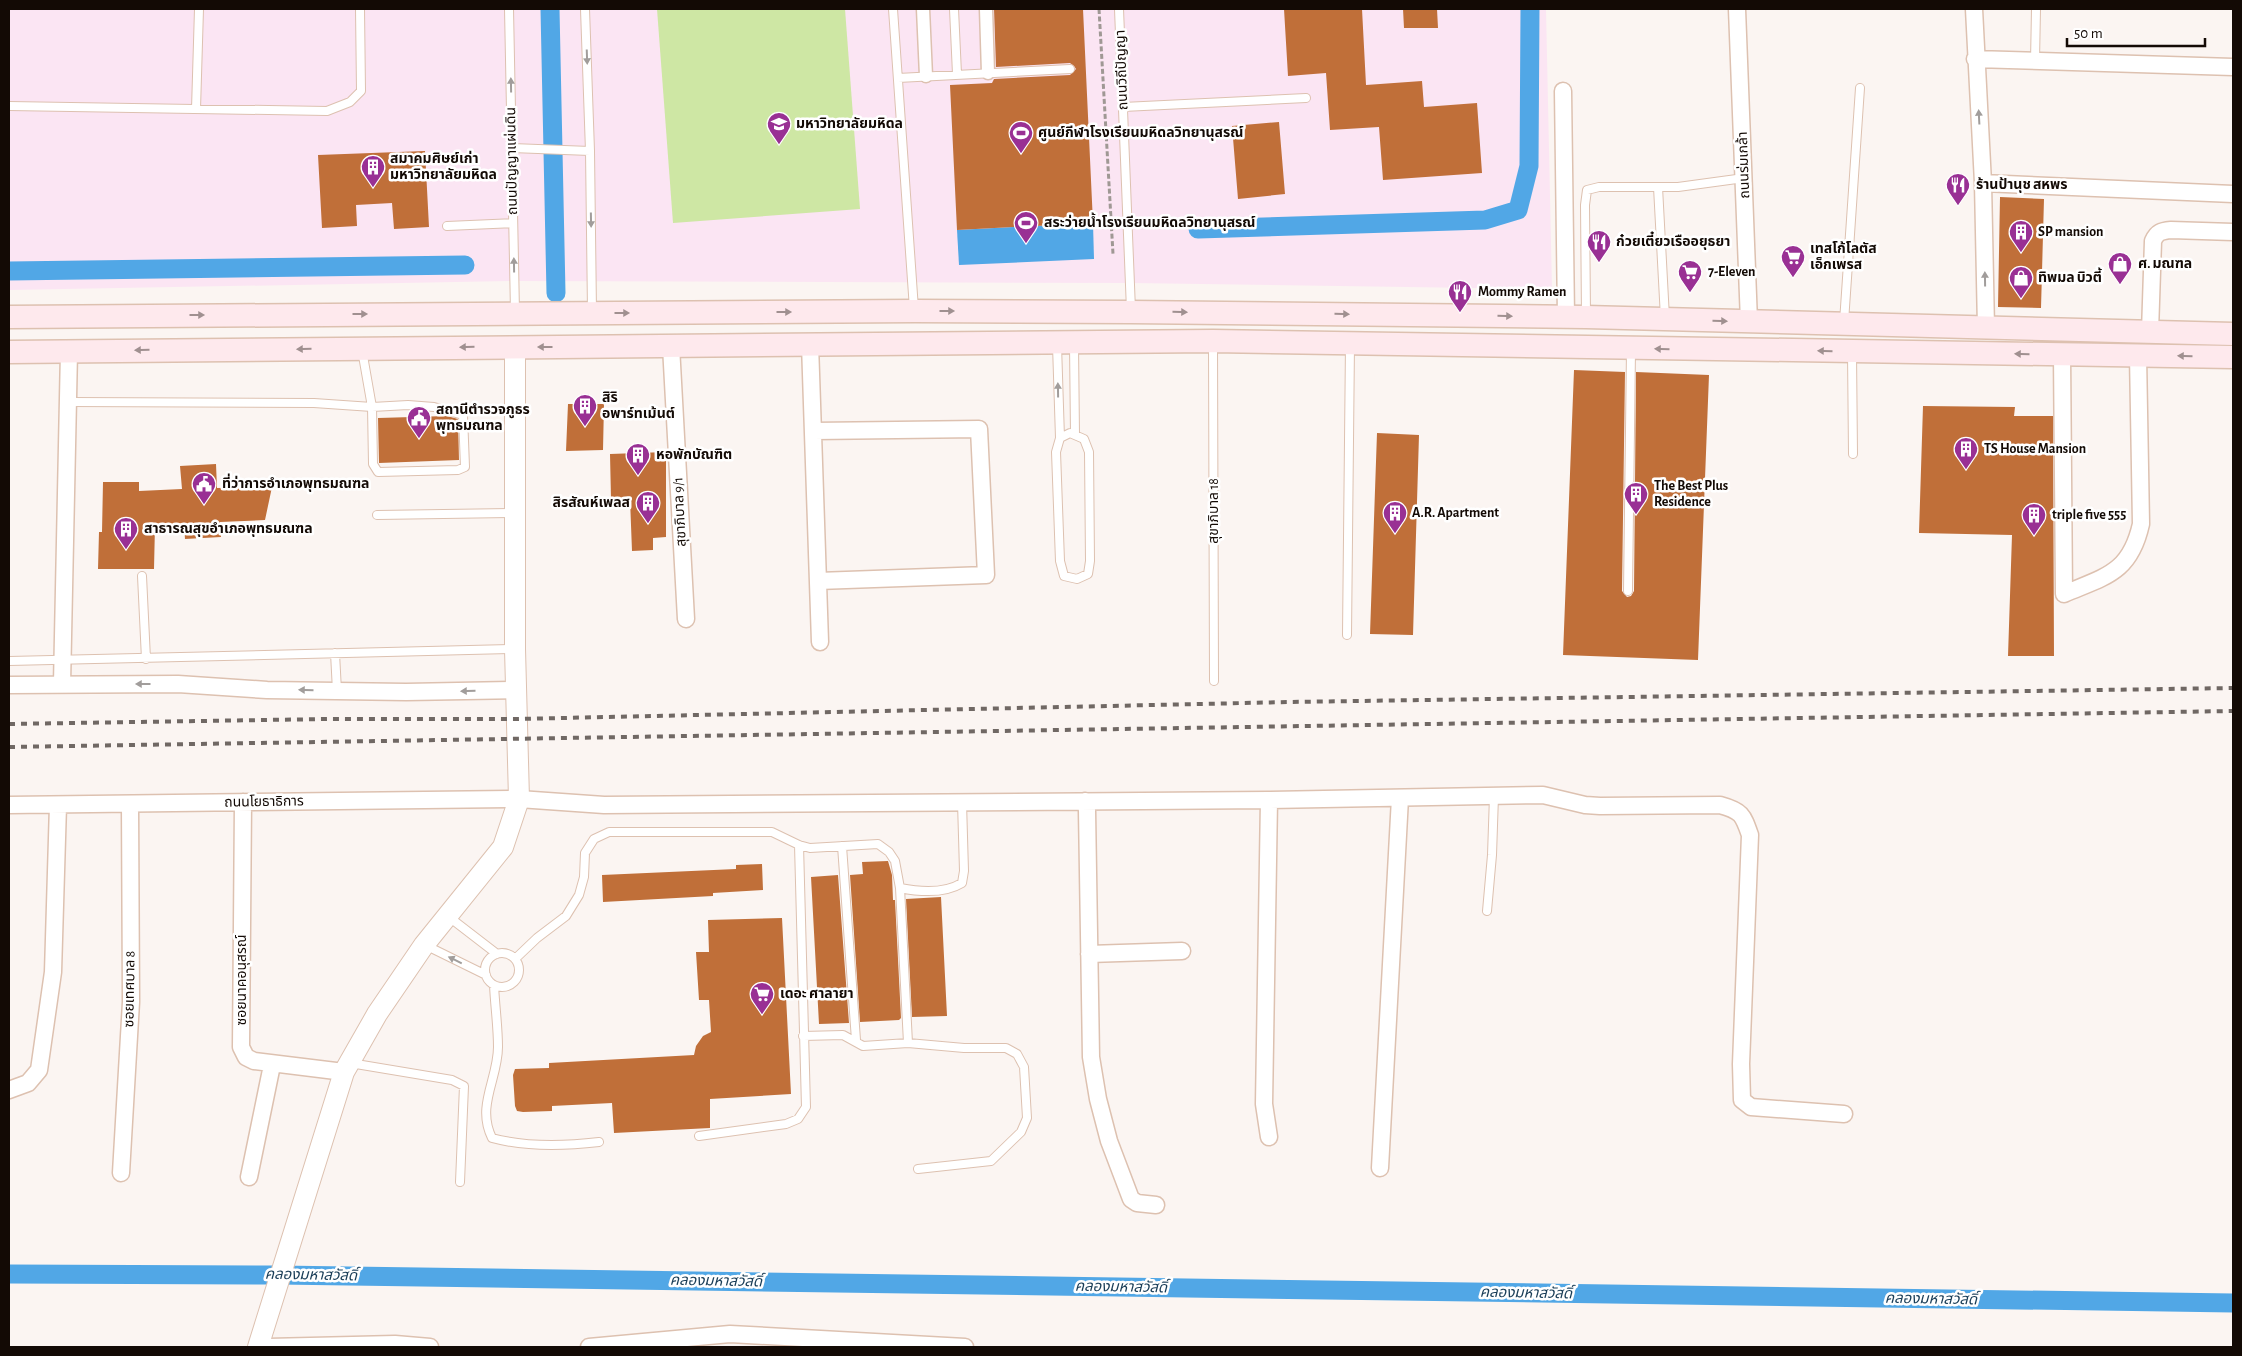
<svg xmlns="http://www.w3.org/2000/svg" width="2242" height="1356" viewBox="0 0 2242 1356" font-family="'Alegreya Sans','Noto Sans Thai',sans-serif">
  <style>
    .education { fill: #fbe5f3 }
    .green { fill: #cee7a4 }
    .water { fill: #51a7e6 }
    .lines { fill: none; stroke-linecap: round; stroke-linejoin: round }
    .canal { stroke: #51a7e6; stroke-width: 19 }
    .building { fill: #c06f39 }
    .service-casing { stroke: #ddc1b0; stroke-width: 10 }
    .pedestrian-casing { stroke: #ddc1b0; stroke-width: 15 }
    .minor-casing { stroke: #ddc1b0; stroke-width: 19 }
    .tertiary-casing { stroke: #ddc1b0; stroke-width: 22 }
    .secondary-casing { stroke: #ddc1b0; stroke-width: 25 }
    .path { stroke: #9f9894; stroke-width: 3; stroke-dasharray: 5 2.5; stroke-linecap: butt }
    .service { stroke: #fff; stroke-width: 8 }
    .pedestrian { stroke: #fff; stroke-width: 12 }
    .minor { stroke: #fff; stroke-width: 16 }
    .tertiary { stroke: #fff; stroke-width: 20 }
    .secondary { stroke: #fee9ed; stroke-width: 22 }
    .rail { stroke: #706864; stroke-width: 4; stroke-dasharray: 6 6; stroke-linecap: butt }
    .oneway { fill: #a19d9b }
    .oneway2 { fill: #a09090 }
    .labels { text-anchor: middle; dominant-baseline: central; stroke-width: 5; stroke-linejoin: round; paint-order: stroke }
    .street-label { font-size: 14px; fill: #130a05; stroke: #fff }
    .poi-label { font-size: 14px; font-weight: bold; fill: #130a05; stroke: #fff; text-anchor: start }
    .water-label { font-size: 15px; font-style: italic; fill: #193d57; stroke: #fff }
  </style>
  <rect width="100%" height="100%" fill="#fbf5f2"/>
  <path class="education" d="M9,9h1537l6,280 -421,-6 -616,-2 -506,9z"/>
  <path class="green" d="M657,9h188l15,200 -187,14z"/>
  <path class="water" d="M1093,223l1,36 -135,6 -2,-35z"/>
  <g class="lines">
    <path class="canal" d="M550,9l6,284
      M1198,229l287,-9 33,-10 11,-44 1,-157
      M9,271l456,-6
      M9,1274l269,1 1955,28"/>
  </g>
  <path class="building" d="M994,9h89l10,214 -136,7 -7,-145 42,-2 2,-4 76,-4 6,-6 -2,-3 -4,-3 -74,4z
    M1284,9h78l4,76 56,-4 2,26 53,-4 5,70 -99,7 -4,-53 -49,3 -4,-57 -38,3z
    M1403,9h34l1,19h-34z
    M1279,122l6,72 -47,5 -6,-73z
    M425,151l4,76 -35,2 -2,-26 -36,2 1,21 -35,2 -4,-73z
    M2000,197l44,2 -3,109 -43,-1z
    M1574,370l51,2 -3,219 5,6 4,-1 3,-5 2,-219 73,3 -11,285 -135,-5z
    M568,404h36l-1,46 -37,1z
    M1923,406l92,1 -1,9h39l1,240h-46l4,-121 -93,-2z
    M447,416l11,3 1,41 -80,3 -1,-45z
    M1377,433l42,2 -6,200 -43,-1z
    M666,452v85l-13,1v12l-21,1 -2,-52h-19l-1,-45z
    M216,464l1,24 55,-1 -7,33 -45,2 1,15 -36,2 -1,-15 -29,1 -1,44h-56l1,-37h3l1,-50h36v9l43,-2 -2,-23z
    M888,861l4,14 1,25h2l6,118 -2,2 -39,2 -10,-147 13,-1 -1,-12z
    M762,864l1,26 -50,3v3l-110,6 -1,-27 134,-6v-4z
    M838,875l11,148 -30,1 -8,-147z
    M941,897l6,119 -35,1 -6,-118z
    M782,918l9,176 -81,5v29l-96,5 -2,-30 -60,3v5l-29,1 -6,-1 -2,-5 -2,-31 2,-6 34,-1v-5l145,-8 2,-9 7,-10 8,-4 -2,-32h-10l-3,-48h13l-1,-32z"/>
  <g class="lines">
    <g class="service-casing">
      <path id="service" d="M509,9l6,303
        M585,9l5,142 2,161
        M893,9l21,300
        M954,9l3,65
        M1119,9l12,301
        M2035,61l1,-52
        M898,78l172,-9
        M9,106l318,5 23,-9 11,-11 -1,-82
        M1123,107l183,-9
        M196,109l3,-100
        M512,148l78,3
        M447,226l66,-3
        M1586,315l-1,-110 2,-15 12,-3h59
        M1665,318l-7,-131h20l66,-9
        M1844,322l16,-234
        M1213,343l1,338
        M1057,345l3,93
        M1074,345l1,90
        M1852,353l1,101
        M69,402l245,1 58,4 -10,-57
        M408,405l26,2 29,8 2,52 -7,3 -80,2 -5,-8 -1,-57z
        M1070,433l14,6 5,13 1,109 -2,13 -11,5 -13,-3 -4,-15 -4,-109 4,-14z
        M377,515l138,-2
        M142,576l4,83
        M1628,591l3,-241
        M1347,635l3,-291
        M335,653l2,38
        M9,661l505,-12
        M842,846l14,194
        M900,888l8,155
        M1487,911l5,-56 2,-59
        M449,917l48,37
        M425,945l61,30
        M485 970a17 17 0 1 1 34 0a17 17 0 1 1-34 0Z
        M515,959l22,-21 29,-22 13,-21 5,-18 1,-24 9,-14 15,-7h163l27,13 11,3 68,-4 11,8 6,9 5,27c20,4 44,6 62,-5l2,-12 -2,-69
        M494,985c1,21 4,42 4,62 0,32 -22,59 -6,91 33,9 73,8 107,4
        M803,1036l40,-1 20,11 45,-3 56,5h42l11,6 7,13 3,51 -6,14 -30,29 -73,8
        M350,1063l102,17 12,6 -4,96
        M699,1136l87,-12 12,-5 8,-12 -7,-262"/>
    </g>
    <g class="pedestrian-casing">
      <path id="pedestrian" d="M923,9l3,67
        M986,9l2,64"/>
    </g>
    <g class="minor-casing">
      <path id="minor" d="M1737,9l12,313
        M1974,9l9,174 3,145
        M1975,59l258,8
        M1563,91l3,226
        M1983,183l250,11
        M2150,332l3,-91c4,-9 8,-10 18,-11l62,2
        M810,344l10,298
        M671,346l15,273
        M2062,354l2,240c42,-18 66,-21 77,-70l-3,-169
        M814,431l165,-2 7,146 -168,6
        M62,684l7,-333
        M9,685l169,-1 89,6 139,2 111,-2
        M1085,801l2,9 4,247 7,42 11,42 22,58 6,4 19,2
        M243,802l-2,245 5,10 8,4 90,11
        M9,805l510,-6 85,6 665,-5 274,-5 42,10 15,1 120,-1c22,6 23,10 30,30l-9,229 1,36 9,7 93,7
        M1089,954l93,-3
        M9,1090l19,-7 11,-13 14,-98 5,-167
        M1269,1137l-5,-33 5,-304
        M1380,1168l20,-370
        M121,1173l10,-171 -1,-198
        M249,1177l23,-112
        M268,1347l127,-3 35,3
        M589,1347l141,-13 235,13"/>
    </g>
    <g class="tertiary-casing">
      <path id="tertiary" d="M258,1347l86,-275 33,-58 47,-69 79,-98 16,-48 -4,-150v-302"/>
    </g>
    <g class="secondary-casing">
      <path id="secondary" d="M9,317l906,-6 216,1 455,5 647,17
        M9,352l1204,-11 1020,16"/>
    </g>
    <path class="path" d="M1099,9l14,245"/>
    <use href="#service" class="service"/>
    <use href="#pedestrian" class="pedestrian"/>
    <use href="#minor" class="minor"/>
    <use href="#tertiary" class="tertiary"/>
    <use href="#secondary" class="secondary"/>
    <path class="rail" d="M9,724l319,-5h188l774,-17 943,-14
      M9,747l2224,-36"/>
  </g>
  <defs><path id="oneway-solid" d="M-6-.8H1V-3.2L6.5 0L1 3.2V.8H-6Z" transform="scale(1.25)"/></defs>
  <g class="oneway">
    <use href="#oneway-solid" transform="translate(587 57) rotate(88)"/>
    <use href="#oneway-solid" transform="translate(511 85) rotate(-91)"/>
    <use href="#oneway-solid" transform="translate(1979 117) rotate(-93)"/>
    <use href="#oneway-solid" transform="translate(591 220) rotate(89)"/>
    <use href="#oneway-solid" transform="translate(514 265) rotate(-91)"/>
    <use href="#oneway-solid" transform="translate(1985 279) rotate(-91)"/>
    <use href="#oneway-solid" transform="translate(1058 390) rotate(-91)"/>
    <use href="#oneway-solid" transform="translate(143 684) rotate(180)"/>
    <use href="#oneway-solid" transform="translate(306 690) rotate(-179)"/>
    <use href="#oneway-solid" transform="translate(468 691) rotate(179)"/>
    <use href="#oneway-solid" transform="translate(455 960) rotate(-154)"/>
  </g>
  <g class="oneway2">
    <use href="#oneway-solid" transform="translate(947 311)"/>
    <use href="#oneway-solid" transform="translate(784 312)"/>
    <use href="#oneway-solid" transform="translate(1180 312) rotate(1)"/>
    <use href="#oneway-solid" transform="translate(622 313)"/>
    <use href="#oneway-solid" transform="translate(360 314)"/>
    <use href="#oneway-solid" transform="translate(1342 314) rotate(1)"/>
    <use href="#oneway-solid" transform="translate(197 315)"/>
    <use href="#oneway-solid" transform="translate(1505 316) rotate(1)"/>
    <use href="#oneway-solid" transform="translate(1720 321) rotate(1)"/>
    <use href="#oneway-solid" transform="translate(467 347) rotate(179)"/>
    <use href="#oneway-solid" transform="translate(545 347) rotate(180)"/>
    <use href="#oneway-solid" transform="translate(304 349) rotate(179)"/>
    <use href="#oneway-solid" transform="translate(1662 349) rotate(-179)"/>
    <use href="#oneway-solid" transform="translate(142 350) rotate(179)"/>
    <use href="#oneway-solid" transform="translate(1825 351) rotate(-179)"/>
    <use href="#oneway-solid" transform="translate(2022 354) rotate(-179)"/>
    <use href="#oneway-solid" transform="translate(2185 356) rotate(-179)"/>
  </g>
  <defs>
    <g id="university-pin" transform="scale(1.25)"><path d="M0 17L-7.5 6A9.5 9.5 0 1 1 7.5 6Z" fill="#993094" stroke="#fff"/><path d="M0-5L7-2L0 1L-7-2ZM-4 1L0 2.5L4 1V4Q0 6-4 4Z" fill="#fff"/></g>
    <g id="stadium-pin" transform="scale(1.25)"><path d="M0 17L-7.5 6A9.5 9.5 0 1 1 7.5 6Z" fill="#993094" stroke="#fff"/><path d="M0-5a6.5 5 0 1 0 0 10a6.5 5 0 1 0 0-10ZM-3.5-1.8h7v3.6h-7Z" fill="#fff"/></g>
    <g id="building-pin" transform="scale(1.25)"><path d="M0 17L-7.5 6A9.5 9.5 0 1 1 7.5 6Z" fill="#993094" stroke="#fff"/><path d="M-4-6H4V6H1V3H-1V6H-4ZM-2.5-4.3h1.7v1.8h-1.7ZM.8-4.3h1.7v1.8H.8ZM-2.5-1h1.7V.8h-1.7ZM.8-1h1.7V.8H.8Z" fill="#fff"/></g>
    <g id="restaurant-pin" transform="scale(1.25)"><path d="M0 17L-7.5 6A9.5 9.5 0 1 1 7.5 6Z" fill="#993094" stroke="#fff"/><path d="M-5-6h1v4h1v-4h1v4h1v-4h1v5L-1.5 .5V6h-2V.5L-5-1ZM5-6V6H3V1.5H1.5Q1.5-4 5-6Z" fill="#fff"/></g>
    <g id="supermarket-pin" transform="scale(1.25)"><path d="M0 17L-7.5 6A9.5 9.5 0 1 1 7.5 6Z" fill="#993094" stroke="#fff"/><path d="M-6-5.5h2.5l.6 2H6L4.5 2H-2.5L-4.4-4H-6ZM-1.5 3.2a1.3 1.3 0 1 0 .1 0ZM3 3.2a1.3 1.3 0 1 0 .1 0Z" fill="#fff"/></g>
    <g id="shop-pin" transform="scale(1.25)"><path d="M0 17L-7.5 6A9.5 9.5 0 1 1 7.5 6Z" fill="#993094" stroke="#fff"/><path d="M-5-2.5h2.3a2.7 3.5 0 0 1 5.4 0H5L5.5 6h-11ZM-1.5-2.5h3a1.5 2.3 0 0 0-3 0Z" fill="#fff"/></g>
    <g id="civic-pin" transform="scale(1.25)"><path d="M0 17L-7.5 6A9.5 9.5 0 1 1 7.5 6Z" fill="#993094" stroke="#fff"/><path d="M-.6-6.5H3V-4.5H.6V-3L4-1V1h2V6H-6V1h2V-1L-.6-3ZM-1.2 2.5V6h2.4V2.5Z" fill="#fff"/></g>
  </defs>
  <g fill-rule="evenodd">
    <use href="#university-pin" x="779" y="124"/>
    <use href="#stadium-pin" x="1021" y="133"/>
    <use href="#building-pin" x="373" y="167"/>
    <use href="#restaurant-pin" x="1958" y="185"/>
    <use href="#stadium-pin" x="1026" y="223"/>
    <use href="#building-pin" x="2021" y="232"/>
    <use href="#restaurant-pin" x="1599" y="242"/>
    <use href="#supermarket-pin" x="1793" y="257"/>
    <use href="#shop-pin" x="2120" y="264"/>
    <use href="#supermarket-pin" x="1690" y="272"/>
    <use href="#shop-pin" x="2021" y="278"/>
    <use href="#restaurant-pin" x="1460" y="292"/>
    <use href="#building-pin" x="585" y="406"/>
    <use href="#civic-pin" x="419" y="418"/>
    <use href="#building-pin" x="1966" y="449"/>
    <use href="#building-pin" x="638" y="455"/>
    <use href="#civic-pin" x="204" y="484"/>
    <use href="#building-pin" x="1636" y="494"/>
    <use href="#building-pin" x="648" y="503"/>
    <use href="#building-pin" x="1395" y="513"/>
    <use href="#building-pin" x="2034" y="515"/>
    <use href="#building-pin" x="126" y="529"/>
    <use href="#supermarket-pin" x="762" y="994"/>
  </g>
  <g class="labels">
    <g class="street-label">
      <text transform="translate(1122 70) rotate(-92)">ถนนวิถีปัญญา</text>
      <text transform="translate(512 161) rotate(-91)">ถนนปัญญาแผ่นดิน</text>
      <text transform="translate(1744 165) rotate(-92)">ถนนร่มเกล้า</text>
      <text transform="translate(1214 511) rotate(-90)">สุขาภิบาล 18</text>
      <text transform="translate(680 512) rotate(-93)">สุขาภิบาล 9/1</text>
      <text transform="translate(264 802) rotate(-1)">ถนนโยธาธิการ</text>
      <text transform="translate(242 980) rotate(-90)">ซอยนาคอนุสรณ์</text>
      <text transform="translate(130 989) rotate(-89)">ซอยเทศบาล 8</text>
    </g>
    <g class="poi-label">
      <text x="796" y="124">มหาวิทยาลัยมหิดล</text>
      <text x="1038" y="133">ศูนย์กีฬาโรงเรียนมหิดลวิทยานุสรณ์</text>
      <text x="390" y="159">สมาคมศิษย์เก่า<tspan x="390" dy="16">มหาวิทยาลัยมหิดล</tspan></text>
      <text x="1976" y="185">ร้านป้านุช สหพร</text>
      <text x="1044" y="223">สระว่ายน้ำโรงเรียนมหิดลวิทยานุสรณ์</text>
      <text x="2038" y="232">SP mansion</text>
      <text x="1616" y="242">ก๋วยเตี๋ยวเรืออยุธยา</text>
      <text x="1810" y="249">เทสโก้โลตัส<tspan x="1810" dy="16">เอ็กเพรส</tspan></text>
      <text x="2138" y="264">ศ. มณฑล</text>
      <text x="1708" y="272">7-Eleven</text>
      <text x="2038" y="278">ทิพมล บิวตี้</text>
      <text x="1478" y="292">Mommy Ramen</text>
      <text x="602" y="398">สิริ<tspan x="602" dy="16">อพาร์ทเม้นต์</tspan></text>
      <text x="436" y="410">สถานีตำรวจภูธร<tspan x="436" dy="16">พุทธมณฑล</tspan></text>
      <text x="1984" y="449">TS House Mansion</text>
      <text x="656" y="455">หอพักบัณฑิต</text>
      <text x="222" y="484">ที่ว่าการอำเภอพุทธมณฑล</text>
      <text x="1654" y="486">The Best Plus<tspan x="1654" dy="16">Residence</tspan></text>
      <text x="630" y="503" text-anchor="end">สิรสัณห์เพลส</text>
      <text x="1412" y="513">A.R. Apartment</text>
      <text x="2052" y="515">triple five 555</text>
      <text x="144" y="529">สาธารณสุขอำเภอพุทธมณฑล</text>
      <text x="780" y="994">เดอะ ศาลายา</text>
    </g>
    <g class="water-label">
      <text transform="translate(311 1275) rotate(1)">คลองมหาสวัสดิ์</text>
      <text transform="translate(716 1281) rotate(1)">คลองมหาสวัสดิ์</text>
      <text transform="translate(1121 1287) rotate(1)">คลองมหาสวัสดิ์</text>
      <text transform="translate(1526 1293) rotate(1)">คลองมหาสวัสดิ์</text>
      <text transform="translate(1931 1299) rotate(1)">คลองมหาสวัสดิ์</text>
    </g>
  </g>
  <rect width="2242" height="1356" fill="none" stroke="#130a05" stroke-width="20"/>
  <path d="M2067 38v8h138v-8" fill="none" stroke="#130a05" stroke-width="2.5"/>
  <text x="2074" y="38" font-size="15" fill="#130a05" stroke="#ffffff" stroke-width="4" paint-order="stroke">50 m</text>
</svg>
